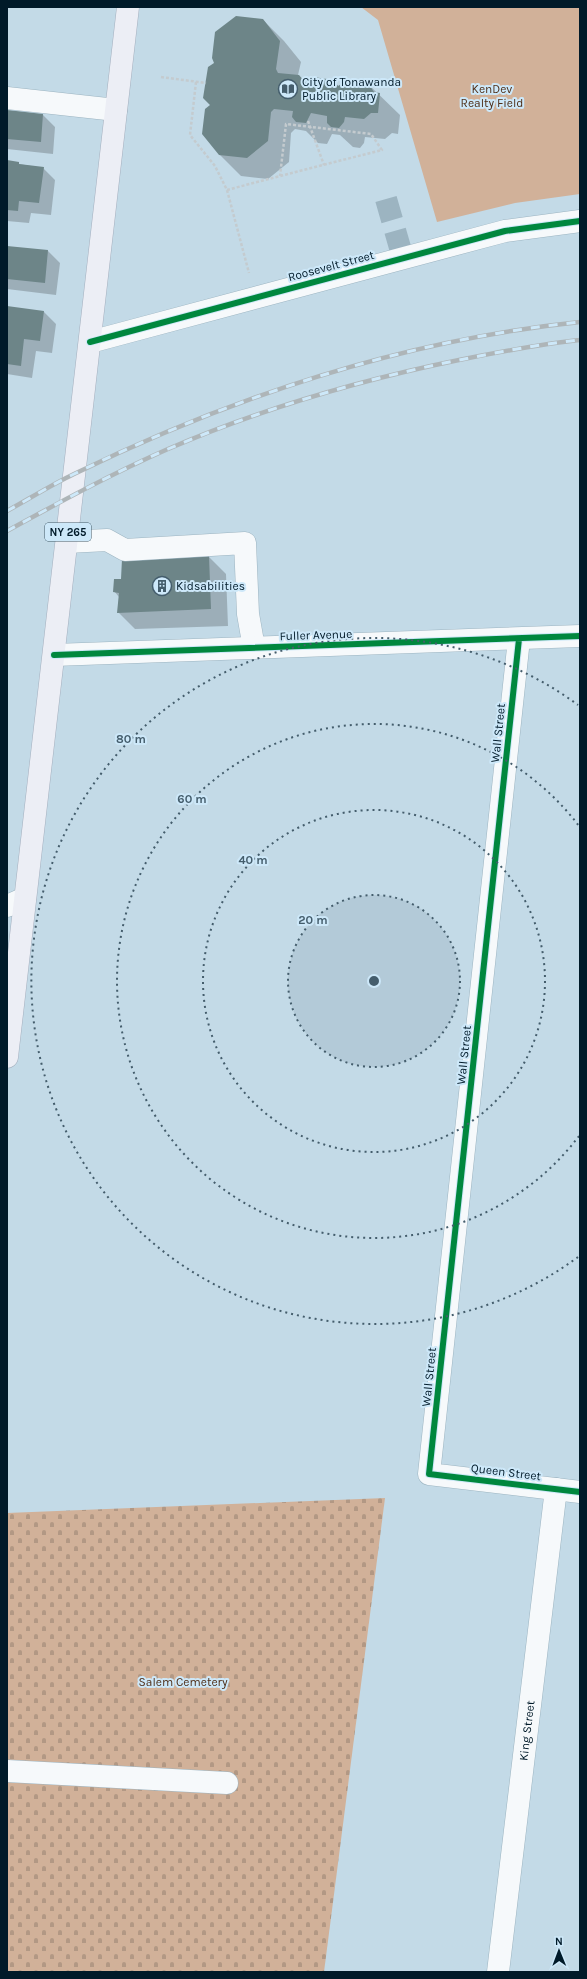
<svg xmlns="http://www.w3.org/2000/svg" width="587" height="1979" viewBox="0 0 587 1979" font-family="Karla,sans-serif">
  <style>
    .cemetery { fill: url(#cemetery-stones) }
    .park { fill: #d1b199 }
    .shadow { fill: #0003 }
    .building { fill: #6d8588 }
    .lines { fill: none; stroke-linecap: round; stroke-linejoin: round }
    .minor-tunnel { stroke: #9cb4c1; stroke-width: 22; stroke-dasharray: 22 11; stroke-linecap: butt }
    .minor-casing { stroke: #9cb4c1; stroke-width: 23 }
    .major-casing { stroke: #a4afbe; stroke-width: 23 }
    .path { stroke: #c4cbcf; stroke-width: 2.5; stroke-dasharray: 3 2; stroke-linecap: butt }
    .minor { stroke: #f6f9fb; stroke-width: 22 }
    .major { stroke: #eceef5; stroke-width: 22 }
    .rail-casing { stroke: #aeb5b8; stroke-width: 4.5 }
    .rail { stroke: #cde8f9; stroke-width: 3; stroke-dasharray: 9; stroke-linecap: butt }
    .cycleway-casing { stroke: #cde8f9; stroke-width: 8 }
    .cycleway { stroke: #00873e; stroke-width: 6 }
    .ring { fill: none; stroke: #445d6c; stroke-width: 2; stroke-dasharray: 2 4 }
    .labels { text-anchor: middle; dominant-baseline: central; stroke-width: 4; stroke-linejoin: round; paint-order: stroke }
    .shield { fill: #cde8f9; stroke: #3e5867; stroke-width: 1 }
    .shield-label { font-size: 11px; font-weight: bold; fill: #001a29 }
    .poi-label { font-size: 12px; fill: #001a29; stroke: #cde8f9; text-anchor: start }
    .park-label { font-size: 12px; fill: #4e2d16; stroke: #cde8f9 }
    .street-label { font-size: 12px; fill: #001a29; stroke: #cde8f9 }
    .centre { fill: #445d6c; stroke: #cde8f9; stroke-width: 2 }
    .ring-label { font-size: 12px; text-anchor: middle; font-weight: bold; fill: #445d6c; stroke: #cde8f9; stroke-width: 4; stroke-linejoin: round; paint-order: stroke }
  </style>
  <defs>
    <pattern id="cemetery-stones" width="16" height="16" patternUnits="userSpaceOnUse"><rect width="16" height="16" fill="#d1b199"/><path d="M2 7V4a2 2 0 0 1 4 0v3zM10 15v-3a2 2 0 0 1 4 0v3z" fill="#b29884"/></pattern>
  </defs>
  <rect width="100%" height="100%" fill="#c3dae7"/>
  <path class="cemetery" d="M385,1498l-61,474h-317v-459z"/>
  <path class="park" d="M361,7h219v187l-65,9 -78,19 -59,-202z"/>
  <path class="shadow" d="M263,20l21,21 17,21 -3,13 8,8 27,-2 6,6 29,-3 32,31 -2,19 -6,-1 -7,6 -20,-2 -1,6 -4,5 -7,-1 -13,-12 -8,-1 -5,10 -9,-1 -12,-12 -11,-2 -4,4 -2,29 -21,17 -27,-3 -21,-21 -9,-50z
    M7,111l36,4 12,12 -2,27 -46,-5z
    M7,162l36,6 12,12 -4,35 -20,-2 -2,10 -22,-2z
    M7,247l41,4 12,12 -4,32 -49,-6z
    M7,307l37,5 12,12 -4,29 -16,-2 -4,27 -25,-4z
    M209,557l17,17 2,52 -93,3 -17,-17 1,-15 -5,-6 8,-11z"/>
  <path class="building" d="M236,16l27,3 17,22 -4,28 2,4 21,2 6,7 8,-5 21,3 4,6 8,-5 22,2 6,9 6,1 -2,20h-7l-7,6 -19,-2 -1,5 -5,6 -8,-1 -4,-4v-7l-16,-3 -5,10 -10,-1 -4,-5 1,-6 -19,-2 -3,3 -3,29 -21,17 -28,-3 -17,-21 3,-25 5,-4 -7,-7 5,-31 6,-4 -2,-5 3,-26z
    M7,110l36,4 -2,28 -34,-3z
    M7,160l12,2v2l25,3 -5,36 -20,-2 -1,10 -11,-1z
    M7,246l41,4 -3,33 -38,-4z
    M7,306l37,5 -4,30 -16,-2 -3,27 -14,-2z
    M209,556l2,53 -94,4 2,-20 -6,-1 1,-13h7l1,-20z"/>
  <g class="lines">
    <path class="minor-tunnel" d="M386,199l17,59"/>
    <g class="minor-casing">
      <g id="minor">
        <path d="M7,98l109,12"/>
        <path d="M90,342l415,-111 75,-10"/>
        <path d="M67,542l40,-2 18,10 120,-7 3,71 6,34"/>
        <path d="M519,639l-90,835 151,18"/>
        <path d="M54,655l526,-19"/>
        <path d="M7,906l18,-8"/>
        <path d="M7,1771l220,12"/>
        <path id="s1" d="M498,1972l58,-483"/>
      </g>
    </g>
    <g class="major-casing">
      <path id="major" d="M7,1057l121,-1050"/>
    </g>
    <path class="path" d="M161,77l45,6
      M196,82l-6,53 25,31 12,24 22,83
      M308,121l16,44
      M227,190c52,-14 104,-27 155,-40l-11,-16 -85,-10 -6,52"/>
    <use href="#minor" class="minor"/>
    <use href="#major" class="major"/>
    <g class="rail-casing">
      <path id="rail" d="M7,511c22,-12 44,-26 67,-37 158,-77 330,-134 506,-152
        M7,531c53,-29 106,-58 161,-82 93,-40 192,-69 291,-89 40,-8 81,-16 121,-20"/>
    </g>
    <use href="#rail" class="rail"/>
    <g class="cycleway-casing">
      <path id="cycleway" d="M90,342l415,-111 75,-10
        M519,639l-90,835 151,18
        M54,655l526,-19"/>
    </g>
    <use href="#cycleway" class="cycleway"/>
  </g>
  <circle cx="374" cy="981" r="86" fill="#445d6c" fill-opacity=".12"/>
  <g class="ring">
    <circle cx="374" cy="981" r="86"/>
    <circle cx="374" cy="981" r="171"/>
    <path d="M579 1136A257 257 0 1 1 579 826"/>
    <path d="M578 1257A343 343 0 1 1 578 705"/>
  </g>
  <defs>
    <g id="library-ring" transform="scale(1)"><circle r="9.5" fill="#cde8f9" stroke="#445d6c" stroke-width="1.5"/><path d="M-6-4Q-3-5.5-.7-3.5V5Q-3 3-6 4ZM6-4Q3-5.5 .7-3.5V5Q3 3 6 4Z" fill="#445d6c"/></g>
    <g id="building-ring" transform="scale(1)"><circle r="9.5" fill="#cde8f9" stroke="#445d6c" stroke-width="1.5"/><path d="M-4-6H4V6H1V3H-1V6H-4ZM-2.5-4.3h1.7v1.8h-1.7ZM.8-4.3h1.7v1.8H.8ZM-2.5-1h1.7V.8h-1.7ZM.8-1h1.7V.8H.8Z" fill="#445d6c"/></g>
  </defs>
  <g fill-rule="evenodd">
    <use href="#library-ring" x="288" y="89"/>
    <use href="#building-ring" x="162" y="586"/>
  </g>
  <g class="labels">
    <rect class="shield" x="45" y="523" width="46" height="18" rx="3"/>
    <g class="shield-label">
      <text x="68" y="532">NY 265</text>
    </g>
    <g class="poi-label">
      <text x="302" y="82">City of Tonawanda<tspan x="302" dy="14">Public Library</tspan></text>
      <text x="176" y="586">Kidsabilities</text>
    </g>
    <g class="park-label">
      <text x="492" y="89">KenDev<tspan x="492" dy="14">Realty Field</tspan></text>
      <text x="183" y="1682">Salem Cemetery</text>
    </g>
    <g class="street-label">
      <text transform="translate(331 266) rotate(-15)">Roosevelt Street</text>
      <text transform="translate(316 635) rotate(-2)">Fuller Avenue</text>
      <text transform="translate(498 733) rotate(-84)">Wall Street</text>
      <text transform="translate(464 1055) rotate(-84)">Wall Street</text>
      <text transform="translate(429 1377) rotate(-84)">Wall Street</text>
      <text transform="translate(506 1472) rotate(7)">Queen Street</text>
      <text stroke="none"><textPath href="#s1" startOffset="243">King Street</textPath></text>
    </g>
  </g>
  <circle cx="374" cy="981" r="6" class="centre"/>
  <g class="ring-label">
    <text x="131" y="743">80 m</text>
    <text x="192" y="803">60 m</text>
    <text x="253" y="864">40 m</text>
    <text x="313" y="924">20 m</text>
  </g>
  <rect width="587" height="1979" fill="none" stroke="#001a29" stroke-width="16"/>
  <g transform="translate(559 1951) rotate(359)" stroke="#cde8f9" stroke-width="3" paint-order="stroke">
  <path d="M0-3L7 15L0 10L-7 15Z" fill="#001a29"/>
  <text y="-6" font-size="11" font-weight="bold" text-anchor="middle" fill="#001a29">N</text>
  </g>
</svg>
